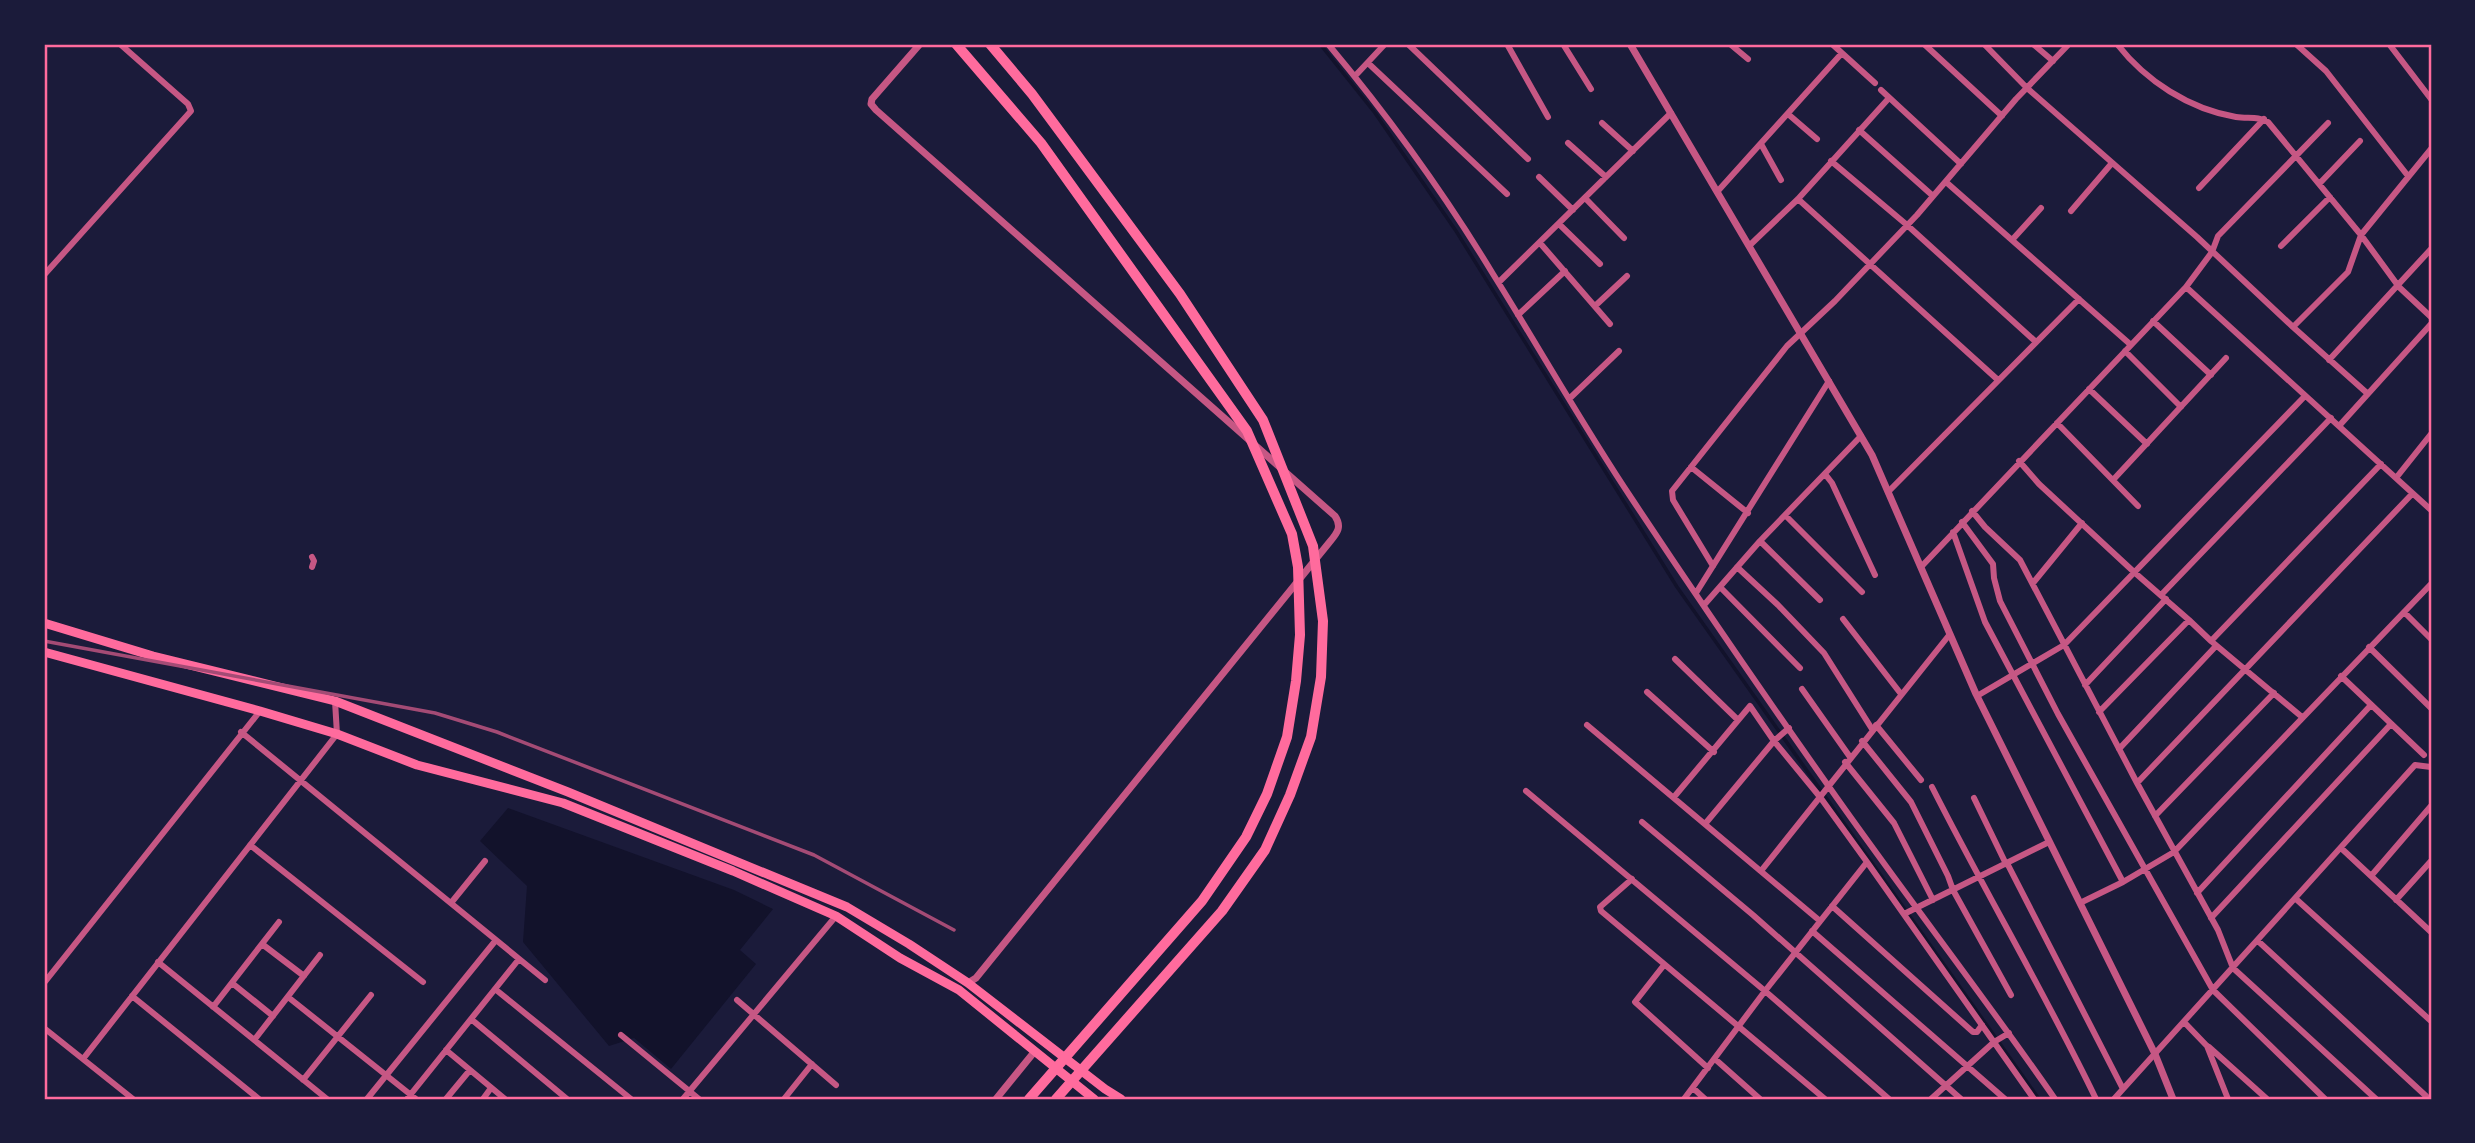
<svg xmlns="http://www.w3.org/2000/svg" width="2475" height="1143" viewBox="0 0 2475 1143" font-family="'DejaVu Sans',sans-serif">
  <style>
    .water { fill: #12122b }
    .lines { fill: none; stroke-linecap: round; stroke-linejoin: round }
    .stream { stroke: #12122b; stroke-width: 3.5 }
    .minor { stroke: #c65784; stroke-width: 6 }
    .tertiary { stroke: #c65784; stroke-width: 7 }
    .secondary { stroke: #ff6b9d; stroke-width: 9 }
    .trunk { stroke: #ff6b9d; stroke-width: 10 }
    .rail { stroke: #a44b75; stroke-width: 3.5 }
    .neatline { fill: none; stroke: #ff6b9d; stroke-width: 2.5 }
  </style>
  <rect width="100%" height="100%" fill="#1b1b3a"/>
  <path class="water" d="M508,808l226,82 39,19 -33,41 16,14 -85,105 -37,-31 -25,8 -86,-104 4,-56 -47,-45z"/>
  <g class="lines">
    <path class="stream" d="M1320,44l55,69 81,118 221,356 362,512"/>
    <path class="minor" d="M1328,44c61,73 116,149 165,230 47,75 90,152 139,225 65,98 132,196 200,292 73,104 151,204 223,308
      M1408,44l120,115
      M1507,44l41,73
      M1563,44l28,45
      M1730,44l18,15
      M1832,44l43,39
      M1924,44l78,72
      M1984,44l43,44 170,149 96,90 55,-55 13,-37 70,-86
      M2033,44l20,17
      M2117,44c29,37 72,65 119,73 12,2 22,-1 32,5l93,113 38,52 32,30
      M2296,44l30,27 82,105
      M2389,44l42,55
      M1368,63l139,131
      M1355,76l30,-32
      M1881,90l80,74
      M1788,114l29,25
      M1602,123l31,28
      M2328,123l-110,113 -6,16 -26,35 245,223
      M1859,130l74,66
      M1568,143l38,34
      M1761,144l20,36
      M1831,161l76,64 129,117
      M1539,177l34,33
      M1946,182l185,163
      M2320,183l40,-42
      M2199,188l65,-69
      M1717,192l125,-139
      M1585,198l39,40
      M1798,199l200,181
      M2071,211l41,-48
      M1559,224l41,40
      M2012,240l29,-32
      M1540,243l70,81
      M1749,246l49,-47 91,-101
      M2281,246l49,-49
      M44,275l147,-164 -3,-7 -68,-60
      M1499,282l172,-169
      M1595,306l32,-30
      M1518,315l47,-44
      M2153,321l58,54
      M2293,327l75,67
      M2125,351l56,56
      M2329,360l102,-111
      M2089,389l58,55
      M1569,399l50,-48
      M2057,423l81,83
      M2339,426l92,-102
      M2019,461l20,23 95,88 55,48 22,21 91,76
      M1691,467l57,46
      M1825,474l7,9 43,92
      M2396,478l35,-44
      M2113,480l113,-122
      M1888,492l191,-193
      M1972,511l13,16 35,33 117,223 81,147 15,38 143,131
      M1785,515l77,77
      M1962,522l31,42 1,14 6,23 58,113 155,276 112,109
      M1953,532l32,90 138,260 51,-30 257,-268
      M1760,541l60,59
      M312,557l2,4 -2,6
      M1713,566l-40,-66 -1,-9 115,-145 48,-45 82,-86 99,-116 53,-55
      M1737,567l41,38 46,48 48,76
      M1921,567l265,-280
      M2033,583l49,-60
      M1720,587l80,81
      M1696,593l133,-212
      M2161,595l170,-177
      M1704,605l56,-64 101,-105
      M2404,612l27,27
      M1843,619l58,75
      M2211,641l170,-177
      M2369,647l62,61
      M1675,659l63,61
      M2341,676l83,79
      M2085,685l81,-86
      M1802,689l48,68
      M1647,692l67,60
      M1977,696l87,-51 241,-249
      M2099,712l90,-92
      M1587,725l233,196
      M1876,725l45,55
      M241,732l304,248
      M1862,741l49,61 37,74 5,14 58,105
      M2119,749l97,-103
      M1845,762l49,61 39,77
      M2137,783l275,-289
      M1932,787c53,105 113,206 164,312
      M1526,791l239,200 124,108
      M1674,797l76,-91 24,35 46,56 47,65
      M1974,798l32,66
      M2155,816l119,-123
      M1642,822l111,93 208,184
      M1705,824l69,-83 15,-13
      M250,845l173,137
      M2341,848l90,84
      M2007,863l116,226
      M1761,871l189,-237
      M2371,876l60,-70
      M1632,879l-32,28 1,4 224,188
      M2197,893l174,-188
      M2296,899l135,122
      M2396,900l35,-39
      M451,903l34,-42
      M2080,903l43,-21
      M1832,906l141,126h4l5,-7
      M1904,914l145,-72
      M2211,918l180,-194
      M1812,931l193,168
      M2258,941l168,155
      M262,944l42,32
      M158,962l169,137
      M1664,965l-29,37 73,66
      M44,983l216,-272
      M232,983l41,33
      M495,989l136,110
      M132,996l127,103
      M288,997l128,102
      M737,1000l99,85
      M213,1007l66,-85
      M471,1019l96,80
      M2184,1022l23,24 21,53
      M44,1028l89,71
      M621,1035l78,64
      M255,1039l65,-84
      M2209,1047l58,52
      M446,1050l59,49
      M83,1059l254,-325 -2,-33
      M1715,1059l45,40
      M303,1080l68,-85
      M1693,1088l12,11
      M367,1099l129,-159
      M407,1099l112,-140
      M446,1099l24,-29
      M483,1099l8,-11
      M683,1099l153,-183
      M784,1099l28,-35
      M1684,1099l81,-108 102,-129 167,237
      M1931,1099l63,-57 15,-9
      M2114,1099l301,-334 16,2"/>
    <path class="tertiary" d="M920,44l-48,55 -1,5 5,6 459,406c8,12 1,18 -7,28l-352,434 -8,5
      M1630,44l242,411 104,239 179,360 18,45
      M996,1099l39,-48"/>
    <path class="secondary" d="M44,623l109,33 182,45 233,91 279,115 62,37 59,39 137,106 16,10
      M44,652l216,59 77,23 80,31 146,38 170,68 103,45 64,42 59,32 135,109"/>
    <path class="trunk" d="M956,44l85,99 206,288 45,103 6,33 2,68 -4,46 -9,56 -20,57 -21,43 -44,64 -173,198
      M990,44l42,50 148,200 83,126 50,126 10,75 -2,56 -10,60 -21,58 -25,55 -43,61 -166,188"/>
    <path class="rail" d="M44,641l391,72 62,19 317,123 140,75"/>
  </g>
  <rect width="2475" height="1143" fill="none" stroke="#1b1b3a" stroke-width="91"/>
  <rect x="46" y="46" width="2384" height="1052" class="neatline"/>
</svg>
